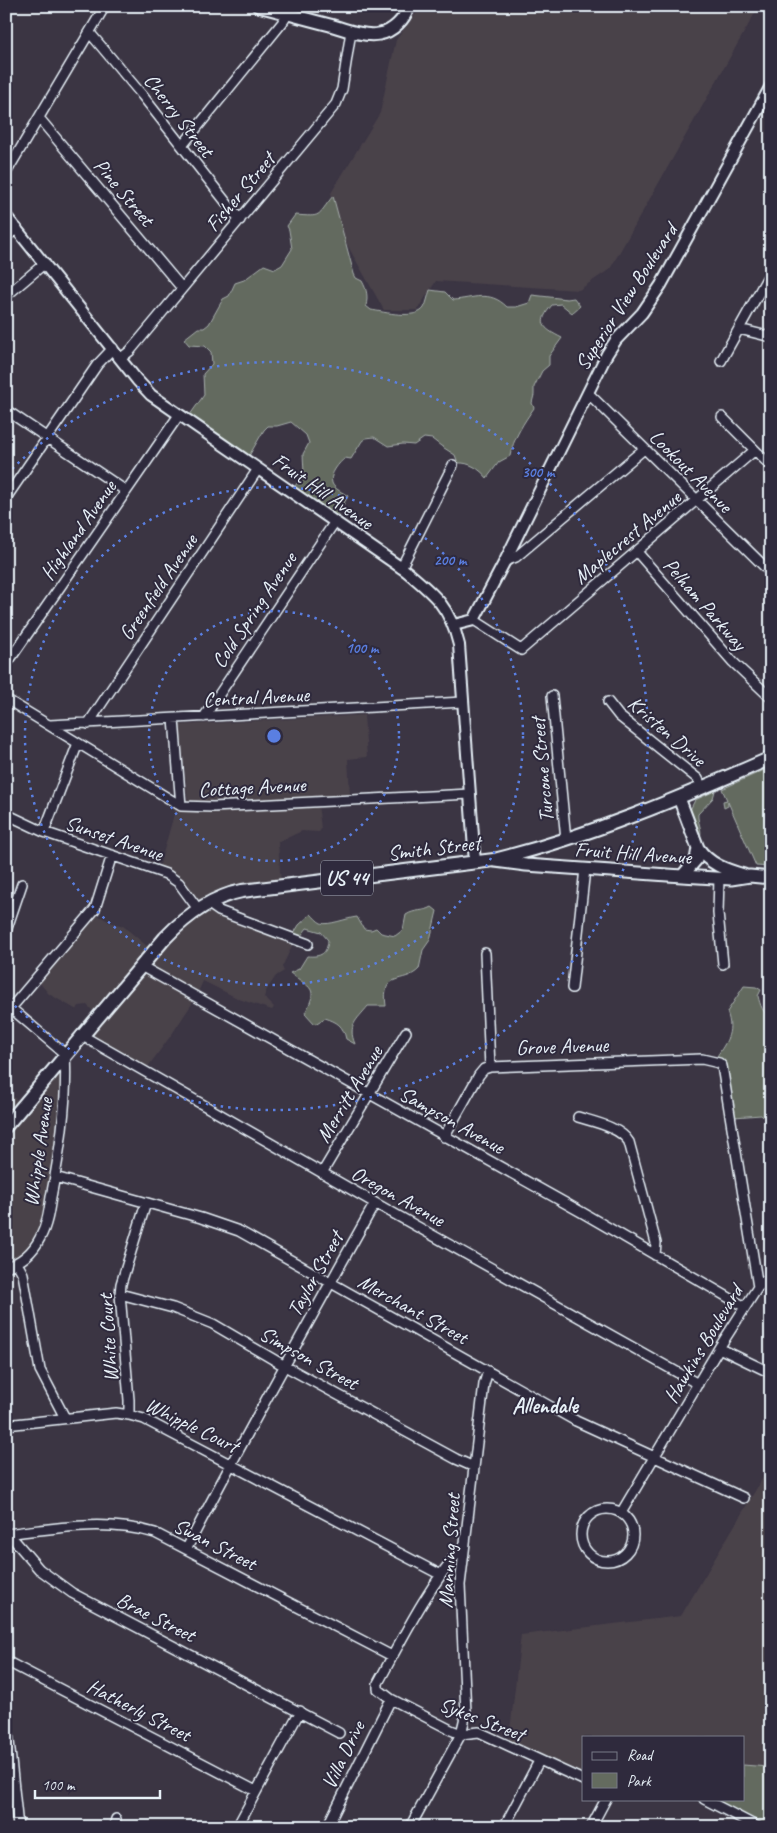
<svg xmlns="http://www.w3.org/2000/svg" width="777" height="1833" viewBox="0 0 777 1833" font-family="Caveat,sans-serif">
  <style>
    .built { fill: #4a424a }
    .green { fill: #646b5f; stroke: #a6aeac }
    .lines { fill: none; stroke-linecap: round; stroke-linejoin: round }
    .minor-casing { stroke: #e8f1f8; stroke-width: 12 }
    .tertiary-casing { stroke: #e8f1f8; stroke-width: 14 }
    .secondary-casing { stroke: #e8f1f8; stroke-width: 15 }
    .primary-casing { stroke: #e8f1f8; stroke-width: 16 }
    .minor { stroke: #2f2a3d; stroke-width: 9 }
    .tertiary { stroke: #2f2a3d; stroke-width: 10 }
    .secondary { stroke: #2f2a3d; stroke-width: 11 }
    .primary { stroke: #2f2a3d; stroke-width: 12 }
    .ring { fill: none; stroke: #5a7fe2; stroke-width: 2.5; stroke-dasharray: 2.5 5 }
    .labels { text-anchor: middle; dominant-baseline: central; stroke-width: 4; stroke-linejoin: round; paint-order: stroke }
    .shield { fill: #2f2a3d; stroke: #b0b5c0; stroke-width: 1 }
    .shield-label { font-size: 20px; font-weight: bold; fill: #e8f1f8 }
    .street-label { font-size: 21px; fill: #e8f1f8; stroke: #2f2a3d }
    .neighbourhood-label { font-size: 22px; font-weight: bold; fill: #e8f1f8; stroke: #2f2a3d }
    .centre { fill: #5a7fe2; stroke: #2f2a3d; stroke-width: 2.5 }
    .ring-label { font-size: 15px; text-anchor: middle; font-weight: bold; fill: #5a7fe2; stroke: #2f2a3d; stroke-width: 4; stroke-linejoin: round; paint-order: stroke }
  </style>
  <rect width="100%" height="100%" fill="#3b3543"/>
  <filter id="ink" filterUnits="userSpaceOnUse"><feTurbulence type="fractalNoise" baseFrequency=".02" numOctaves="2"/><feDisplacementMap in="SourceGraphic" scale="10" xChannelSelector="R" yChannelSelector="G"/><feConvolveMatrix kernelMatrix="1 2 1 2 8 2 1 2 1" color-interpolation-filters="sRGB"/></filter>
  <g filter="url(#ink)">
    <path class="built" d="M420,6h339l-149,263 -31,21 -143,-9 -19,29h-33l-39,-69 -14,-48 49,-80 16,-73 22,-29z
      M364,715l3,42 -19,2 2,37 -146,8 -16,-1 -8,-78z
      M318,804l3,25 -2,3 -17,-1 -24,11 3,44 -72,20 81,31 2,9 -10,21 2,4 -8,5 -9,13 -3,8 10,10 -2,3 -33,-11 -36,-18 -8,18 -23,35 -28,38 -60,-34 15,-21 -12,-12 -8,1 -2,4 -28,-16 -11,-13 56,-68 16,9 13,4 31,26 43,-39 -9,-20 -30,-21 18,-65z
      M64,1060l-6,120 -28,78 -8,7 -16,7v-181l16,13z
      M771,1464v299l-3,4 -25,-2v-28h-160v37l-74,-34 12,-105 160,-19z"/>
    <path class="green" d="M333,196l21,78 2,4 6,3c5,9 6,15 4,25l5,4c13,2 45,10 53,-2 3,-5 4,-13 6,-18l15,2 8,8c20,-1 36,-11 54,7h9l13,-4 3,-8 35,4 7,-1 6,8 -8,7 -11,-9 -9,1c-15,18 -10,23 10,33l-13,18v9l-7,6 -8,16v8l-2,8 2,5c-10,14 -21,31 -24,48l-11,6 -12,16c-7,-9 -18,-16 -29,-15l-3,-8 -14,-9 -9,-7 -8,-1 -10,7 -11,-1 -15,2 -14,-9 -8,1 -4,3 -11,18 -6,-1c-6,5 -16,16 -13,25 2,6 12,10 16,13l-14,25 -43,-29 13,-19 -1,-19 6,-11 -3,-8 -15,-13 -14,4h-9l-4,4 -18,31 -59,-42 17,-24 -1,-21 9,-10 -1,-12 -6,-6 -16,-1 -5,-6 14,-11h6l5,-4 14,-25 6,-3 6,-13 9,-3 20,-15 11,4 7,-4 10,-16 -3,-19 -2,-4 8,-11c28,2 21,2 38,-19z
      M771,767v100l-15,-1 -28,-64v4l-4,2 -1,-7 4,-1 -5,-11z
      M715,791l-2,7 -15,16c-1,8 5,16 2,23l-10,-27 5,-10z
      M432,907l5,4 -7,29 -7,10 -4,19c-15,16 -38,1 -33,37h-18c-11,14 -21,19 -13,38l-9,-5c-3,-14 -9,-17 -21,-21l-10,6 -10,-11c14,-26 6,-24 -15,-40l9,-4 8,-13c14,1 20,-2 21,-16l-7,-8 -14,-4 -7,9 -9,1 8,-13 12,-11c3,3 6,7 10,9 7,3 26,-5 36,-6l7,12 7,1 5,-2 5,5 14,3 8,-6 3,-15c9,-6 18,-3 26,-8z
      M744,986l12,1 5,3 -3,6c2,9 5,17 13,22v106l-10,-9 -27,2 -9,-46 -11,-10c11,-18 21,-27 13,-49z
      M771,1763v64h-5l-42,-21 -9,-7h28v-34l25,2z"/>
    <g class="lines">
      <g class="minor-casing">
        <path id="minor" d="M90,33l52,62 98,125
          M39,118l142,169
          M182,146l100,-123 6,-9
          M6,173l99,-167
          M6,237l11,-9
          M6,296l39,-33
          M739,329l32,8
          M121,358l9,-7 206,-247 6,-15 9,-58
          M721,361l50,-90
          M588,393l183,180
          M6,410l120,81
          M722,417l49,49
          M6,498l91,-133 16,-17
          M637,552l96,110 38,36
          M505,561l11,-4 128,-108
          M401,568l52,-103
          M474,620l47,30 234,-200
          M6,665l173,-250
          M552,696l14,144
          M6,699l175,107 32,1 257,-13
          M608,702l11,14 79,63 4,9
          M204,717l130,-194
          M174,719l7,87
          M88,724l170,-255
          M50,725l413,-23
          M6,814l38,18 122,42 13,9 19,26
          M44,832l34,-89
          M719,878l-1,35 5,51
          M209,904l10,7 89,33
          M6,931l16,-47
          M485,953l5,114
          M141,966l442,247 162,94
          M572,988l13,-119
          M6,1004l59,50c3,46 -5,98 -14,143 -2,14 -4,28 -11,41 -7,14 -18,24 -34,29
          M11,1008l84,-99 17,-54
          M81,1035l294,168 323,181
          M578,1117c16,5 42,10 51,25l27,101 -1,12
          M444,1137l35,-62 5,-6 6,-2 212,-8 17,4 3,3 36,221 -39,61 -98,165
          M322,1173l84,-141
          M55,1177l146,41 38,13 337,190 168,77
          M17,1263l6,11 17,96 25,48
          M758,1287l13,-11
          M120,1294l53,14 40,16 70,41 173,94 18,8
          M719,1348l52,25
          M129,1415v-15l-9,-106 1,-10 25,-81
          M6,1425l110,-12 13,2 15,4 297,156
          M581 1535a26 26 0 1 1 52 0a26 26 0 1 1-52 0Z
          M6,1534c50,-6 100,-15 149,-1l237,123
          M9,1534l30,35 33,24 267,140
          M465,1544c-36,41 -61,91 -87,139v6l13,10 60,31 10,4 18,-2 104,48
          M187,1548c60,-117 124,-230 188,-345
          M6,1661l250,130
          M6,1712l12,115
          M704,1799l54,28
          M114,1827l2,-8
          M237,1827l63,-116
          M327,1827l64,-128
          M410,1827l51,-93 5,-21 -6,-128 24,-201 4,-13
          M504,1827l35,-66
          M591,1827l15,-28"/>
      </g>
      <g class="tertiary-casing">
        <path id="tertiary" d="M6,216l131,164 14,15 255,176c29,24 44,36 53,74l16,218
          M454,625l20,-5 31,-59 102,-207 9,-14 26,-27 19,-28 110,-199"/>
      </g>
      <g class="secondary-casing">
        <path id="secondary" d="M258,6c24,6 48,13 72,19 14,4 34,12 49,9 14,-2 26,-15 30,-28
          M679,798l19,50c11,16 28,22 46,27
          M495,861l31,4 156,11 49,3 19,-3 21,2
          M682,876l14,-16 2,-12"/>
      </g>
      <g class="primary-casing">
        <path id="primary" d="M6,1126l159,-188c21,-22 46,-41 77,-47l252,-31c96,-24 186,-62 277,-102"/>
      </g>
      <use href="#minor" class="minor"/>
      <use href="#tertiary" class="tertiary"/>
      <use href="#secondary" class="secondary"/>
      <use href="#primary" class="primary"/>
    </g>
  </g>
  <g class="ring">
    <circle cx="274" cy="736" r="125"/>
    <circle cx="274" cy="736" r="249"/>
    <path d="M7 474A374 374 0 1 1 7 998"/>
  </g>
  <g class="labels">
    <rect class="shield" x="321" y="860.5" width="52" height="35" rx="4"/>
    <g class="shield-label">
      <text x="347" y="878">US 44</text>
    </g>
    <g class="street-label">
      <text transform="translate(179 115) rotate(52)">Cherry Street</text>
      <text transform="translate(124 192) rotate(50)">Pine Street</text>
      <text transform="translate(240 192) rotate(-50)">Fisher Street</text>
      <text transform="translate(626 297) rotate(-57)">Superior View Boulevard</text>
      <text transform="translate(691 471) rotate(45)">Lookout Avenue</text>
      <text transform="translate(323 491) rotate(35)">Fruit Hill Avenue</text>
      <text transform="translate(78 530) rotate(-55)">Highland Avenue</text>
      <text transform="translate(627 537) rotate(-40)">Maplecrest Avenue</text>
      <text transform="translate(158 587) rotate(-56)">Greenfield Avenue</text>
      <text transform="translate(705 604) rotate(49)">Pelham Parkway</text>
      <text transform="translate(254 610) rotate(-56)">Cold Spring Avenue</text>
      <text transform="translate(256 697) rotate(-3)">Central Avenue</text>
      <text transform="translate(667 731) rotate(41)">Kristen Drive</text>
      <text transform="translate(542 770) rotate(-95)">Turcone Street</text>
      <text transform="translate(252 787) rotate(-3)">Cottage Avenue</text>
      <text transform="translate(114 838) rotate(19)">Sunset Avenue</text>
      <text transform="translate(434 848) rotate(-7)">Smith Street</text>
      <text transform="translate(633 853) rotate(4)">Fruit Hill Avenue</text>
      <text transform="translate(562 1046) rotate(-2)">Grove Avenue</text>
      <text transform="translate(349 1094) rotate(-59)">Merritt Avenue</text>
      <text transform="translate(452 1120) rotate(29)">Sampson Avenue</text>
      <text transform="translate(38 1152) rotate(-82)">Whipple Avenue</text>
      <text transform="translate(398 1196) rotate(29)">Oregon Avenue</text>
      <text transform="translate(315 1274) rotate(-61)">Taylor Street</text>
      <text transform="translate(413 1309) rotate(29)">Merchant Street</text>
      <text transform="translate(108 1338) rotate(-94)">White Court</text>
      <text transform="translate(703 1344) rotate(-59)">Hawkins Boulevard</text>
      <text transform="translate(309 1358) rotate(29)">Simpson Street</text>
      <text transform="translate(192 1425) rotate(26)">Whipple Court</text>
      <text transform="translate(215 1544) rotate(27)">Swan Street</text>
      <text transform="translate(449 1551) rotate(-86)">Manning Street</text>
      <text transform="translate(156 1617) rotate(27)">Brae Street</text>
      <text transform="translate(139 1710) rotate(27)">Hatherly Street</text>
      <text transform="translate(482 1719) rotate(21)">Sykes Street</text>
      <text transform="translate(343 1755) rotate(-64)">Villa Drive</text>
    </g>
    <g class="neighbourhood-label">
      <text x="545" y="1406">Allendale</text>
    </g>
  </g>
  <circle cx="274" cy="736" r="8" class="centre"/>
  <g class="ring-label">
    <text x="538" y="477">300 m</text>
    <text x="450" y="565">200 m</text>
    <text x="362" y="653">100 m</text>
  </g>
  <rect width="777" height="1833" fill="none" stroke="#2f2a3d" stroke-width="25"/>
  <rect x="12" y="12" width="752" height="1808" fill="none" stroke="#e8f1f8" stroke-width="2" filter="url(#ink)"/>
  <rect x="582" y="1736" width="162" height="65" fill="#2f2a3d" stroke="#797a88"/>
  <rect x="592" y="1752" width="25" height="8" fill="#2f2a3d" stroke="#797a88"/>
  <text x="627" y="1760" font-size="15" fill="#e8f1f8">Road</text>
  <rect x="592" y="1773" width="25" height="15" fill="#646b5f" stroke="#797a88"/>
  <text x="627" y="1786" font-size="15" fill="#e8f1f8">Park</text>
  <path d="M35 1790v8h125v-8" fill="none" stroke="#e8f1f8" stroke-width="2.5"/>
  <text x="42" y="1790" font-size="15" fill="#e8f1f8" stroke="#2f2a3d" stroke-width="4" paint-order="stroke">100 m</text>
</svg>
